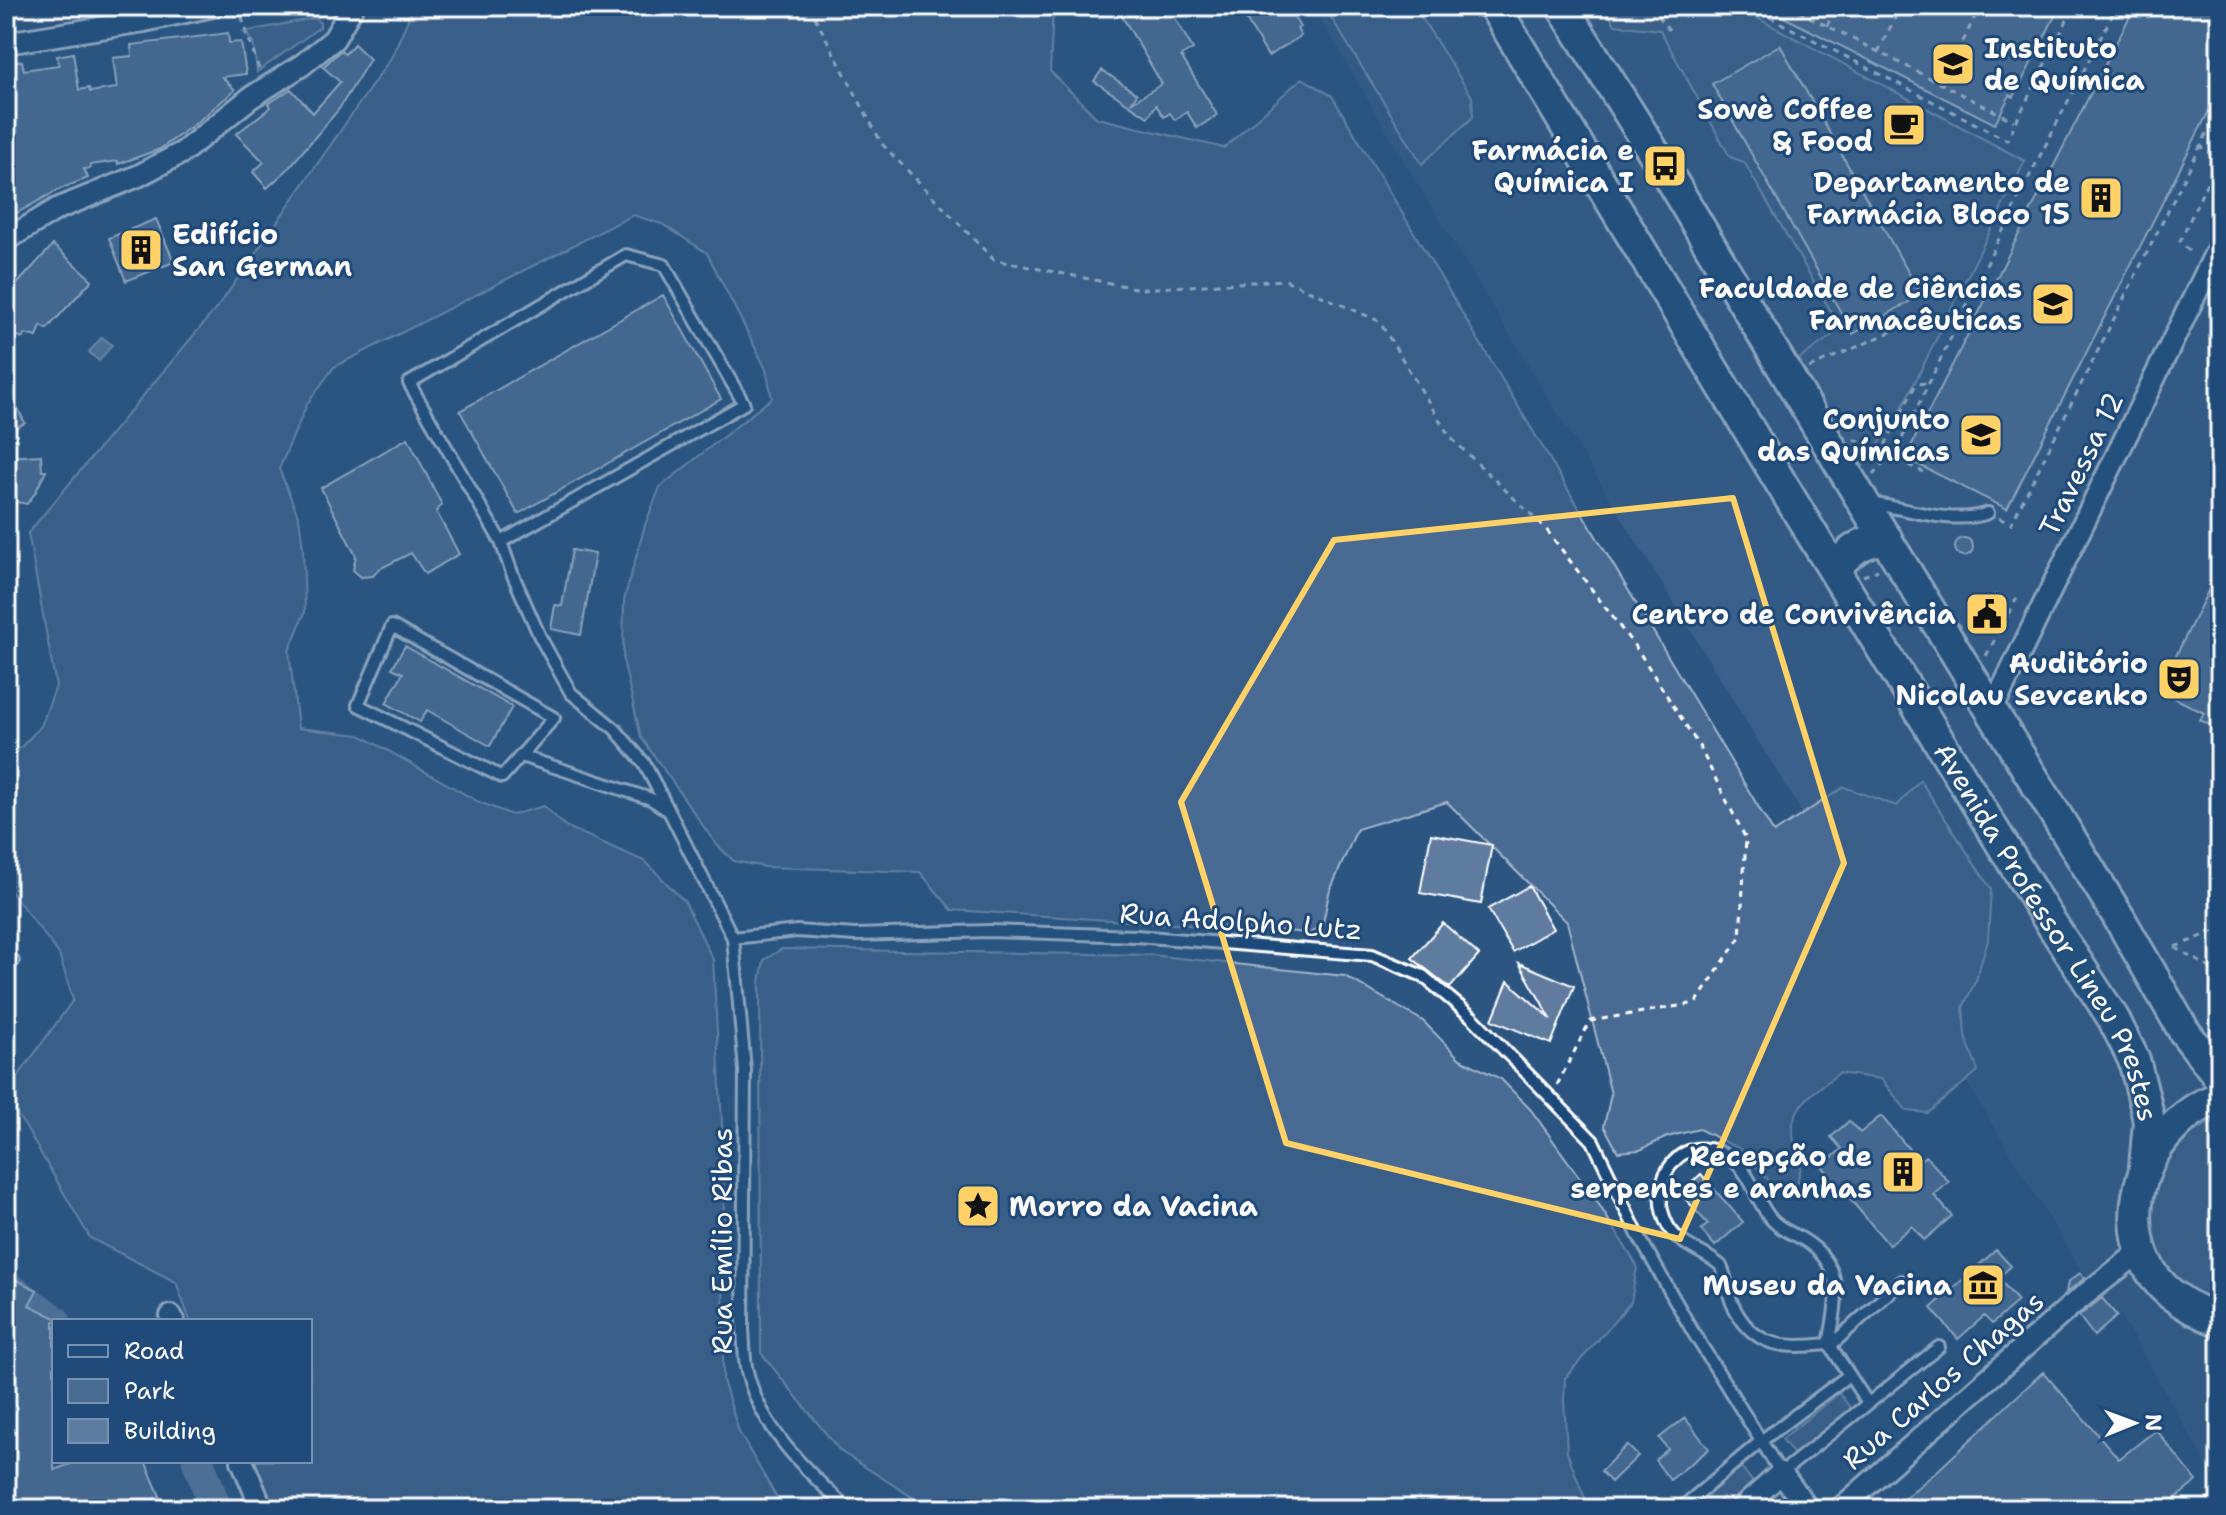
<svg xmlns="http://www.w3.org/2000/svg" width="2226" height="1515" viewBox="0 0 2226 1515" font-family="'Shantell Sans',sans-serif">
  <style>
    .built { fill: #3b618b }
    .green { fill: #486b92; stroke: #a4b5c8; stroke-width: 2 }
    .water { fill: #748fad; stroke: #acbcce; stroke-width: 2 }
    .lines { fill: none; stroke-linecap: round; stroke-linejoin: round }
    .river { stroke: #748fad; stroke-width: 32 }
    .building { fill: #5e7c9f; stroke: #fff; stroke-width: 2 }
    .service-casing { stroke: #fff; stroke-width: 16 }
    .minor-casing { stroke: #fff; stroke-width: 26 }
    .secondary-casing { stroke: #fff; stroke-width: 36 }
    .path { stroke: #fff; stroke-width: 3; stroke-dasharray: 6 6; stroke-linecap: butt }
    .service { stroke: #1f4a7a; stroke-width: 10 }
    .minor { stroke: #1f4a7a; stroke-width: 20 }
    .secondary { stroke: #1f4a7a; stroke-width: 30 }
    .marked { fill: none; stroke: #ffd166; stroke-width: 6; stroke-linejoin: round }
    .labels { text-anchor: middle; dominant-baseline: central; stroke-width: 6; stroke-linejoin: round; paint-order: stroke }
    .poi-label { font-size: 28px; font-weight: bold; fill: #fff; stroke: #1f4a7a; text-anchor: end }
    .street-label { font-size: 28px; fill: #fff; stroke: #1f4a7a }
  </style>
  <rect width="100%" height="100%" fill="#2c5582"/>
  <filter id="ink" filterUnits="userSpaceOnUse"><feTurbulence type="fractalNoise" baseFrequency=".0125" numOctaves="2"/><feDisplacementMap in="SourceGraphic" scale="16" xChannelSelector="R" yChannelSelector="G"/><feConvolveMatrix kernelMatrix="1 2 1 2 8 2 1 2 1" color-interpolation-filters="sRGB"/></filter>
  <g filter="url(#ink)">
    <path class="built" d="M1313,6h907v1481l-100,-173 -38,-43 -672,-1100z"/>
    <path class="green" d="M414,6h639l-3,65 47,47 127,30 78,-70 30,18 442,737 70,-46 53,19 23,-26 71,109 -3,51 -12,40 -13,27 2,28 13,36 -50,42 -21,-2 -26,-32 -42,-6c-34,26 -62,42 -37,88l-5,23 -21,4 -36,-39 -41,-20 -32,8 -27,13 -22,2 -14,-26 7,-32 -44,-172 -120,-120 -90,27 -28,64 -6,30 -12,10 -359,-23 -32,-38 -155,-5 -31,-6 -18,-17 -75,-107 -18,-77 1,-60 21,-75 15,-38 112,-89 -6,-29 -59,-116 -45,-29 -29,-9 -299,152 -27,37 -28,65 20,49 4,31 2,63 -16,39 9,77 62,7 119,67 33,13 32,-9 21,20 81,36 39,40 28,58 11,201 -1,219 16,52 44,77h-525l-17,-48h69v-140h-120l-14,-39 -86,-44 -65,-112 -19,-27v-6l67,-93 -14,-46 -53,-69v-122l35,-37 15,-40 -28,-153 192,-229 171,-246z
      M1324,6h90l58,91 1,20 -51,47z
      M1604,6h131l290,155 -130,261 -32,44 -53,-83 -11,-24 38,-27 2,-7 -95,-163 -14,-5 -70,-127 -45,-5z
      M315,18l5,5v4l-63,45 -4,-31 -10,-9z
      M782,949l369,6 194,21 78,45 37,38 41,20 30,31 67,93 39,63 -6,36 -66,76 -1,22 3,52 22,57h-658l-91,-58 -79,-98 -1,-371 4,-22z
      M2220,1118v193l-44,-28 -17,-29 -8,-33 4,-34 15,-31 23,-24z
      M1839,1393l13,17 -57,46 -13,-17z
      M1741,1467l14,18 -26,24h-37z"/>
    <path class="water" d="M102,337l10,8 -13,16 -10,-9z"/>
    <g class="lines">
      <path class="river" d="M6,1286l49,35
        M198,1461l18,48"/>
    </g>
    <path class="building" d="M1116,6h52l25,43 -12,7 36,59 -20,13 -10,-16 -12,8 -5,-7 -6,4 -8,-12 -8,12 -54,-36 8,-11 35,24 -6,9 31,-19z
      M1238,6h49l13,21 -3,2 4,7 -33,20z
      M1762,6h55l17,8 4,-8h222l-46,91 -4,-2 -15,29z
      M2135,6h85v83l-213,420 -102,-51z
      M228,33l1,10 12,-1 5,32 -24,3 13,13 -40,34 -35,25 -42,15v-3l-28,4 1,3 -7,1 4,9 -28,11 -54,30v-128h4l-4,-28 16,-2 2,9 35,-5 -2,-9 16,-3 6,37 10,-2 1,4 27,-4 -4,-30 19,-2 -1,-11z
      M354,44l16,15 -31,50 -52,61 -20,18 -14,-16 11,-10 -28,-28 35,-27 -3,-3 23,-15 22,24 27,-31 -17,-15 18,-17 4,4z
      M1780,45l141,250 -68,39 -141,-250z
      M156,219l18,43 -48,19 -17,-43z
      M53,245l39,35 -45,49 -6,-3 -4,11 -13,-3 -1,4 -17,-6v-36z
      M663,295l58,104 -203,115 -58,-103z
      M17,407l8,16 -19,9v-20z
      M408,438l34,67 -6,6 23,43 -34,20 -14,-21 -32,16 -6,7 -12,1 -8,-7 3,-14 -35,-68z
      M41,455l1,16h4l-11,22 -8,11 -21,-4v-43z
      M1955 547a9 9 0 1 1 18 0a9 9 0 1 1-18 0Z
      M572,550l23,4 -14,81 -30,-6 4,-24 7,1z
      M2220,567v163l-20,-10 4,-7 -45,-23z
      M1995,595l13,21 -29,17 -12,-20z
      M405,646l107,61 -22,39 -63,-36 -7,12 -34,-19 17,-30 -11,-5z
      M1431,834l61,11 -11,59 -61,-11z
      M1529,886l24,43 -40,23 -25,-43z
      M1443,923l36,32 -29,33 -38,-30z
      M1519,963l55,23 -23,58 -59,-24 16,-39 43,38z
      M1881,1116l38,45 7,-5 23,26 -15,13 18,21 -28,24 -12,-14 -23,19 -67,-79 20,-17 -11,-12 18,-16 11,12z
      M1701,1174l42,48 -28,24 -14,-16 7,-6 -28,-31z
      M1996,1250l15,16 -13,12 20,23 -26,23 -8,-8 -26,23 -27,-31z
      M2080,1273l5,5 -19,15 2,-11z
      M6,1275l31,15 -8,15 29,14 -4,2v149l25,-9h66l15,35 -10,5 4,8h-148z
      M2102,1298l15,18 -23,20 -15,-20z
      M2043,1372l76,87 37,-29 41,51 -35,28h-271l43,-35z
      M1685,1418l24,31 -39,31 -15,-20 13,-11 -9,-11z
      M1627,1445l11,11 -27,26 -10,-11z"/>
    <g class="lines">
      <g class="service-casing">
        <path id="service" d="M1869,503c37,5 83,23 119,10
          M501,542l-92,-159 217,-128 38,10 80,139 -243,138 11,31 28,64 31,56 44,36 29,34 24,46
          M392,626l162,92 -52,59 -144,-72z
          M521,756l130,43 18,12 64,127 64,-7 58,4 134,-4 147,5 236,19 51,21 49,41 121,124 45,94 55,97 88,141 158,-126
          M733,938l12,132 -2,259c1,13 1,26 3,38 12,59 59,103 102,142
          M6,953l7,8
          M1829,1344c-44,4 -76,6 -97,-41 -5,-12 -5,-25 -11,-37 -16,-15 -41,-19 -53,-40 -25,-47 18,-102 65,-66 21,17 23,44 40,61 9,9 21,13 31,19 42,26 33,62 25,104l38,58
          M1830,1346l72,-65
          M1680,1509l81,-68 88,-66"/>
      </g>
      <g class="minor-casing">
        <path id="minor" d="M6,43l138,-22 69,-15
          M6,240l51,-31 81,-33 45,-24 67,-54 52,-33 32,-26 19,-33
          M1992,710l228,-466
          M171,1316l3,5
          M242,1461l20,48
          M1741,1509l40,-36 27,36
          M1840,1509l233,-205 69,-54"/>
      </g>
      <g class="secondary-casing">
        <g id="secondary">
          <path id="s1" d="M1494,6l308,512 238,388 73,112 21,42 11,42 4,20 -4,45"/>
          <path d="M1562,6l106,169 195,327 255,414 66,115 36,47"/>
          <path d="M1834,569c16,-18 27,-28 52,-31"/>
          <path d="M2220,1098c-22,6 -41,22 -55,39 -37,44 -42,118 6,157 15,12 31,20 49,27"/>
        </g>
      </g>
      <path class="path" d="M238,6l21,63
        M809,6l73,138 112,116 146,29 145,-9 94,41 71,116 96,92 93,123 60,94 47,93 -6,98 -44,66 -106,18 -33,64
        M1651,6l18,24
        M1748,6l259,134 67,-134
        M1788,6l226,115
        M1827,26l9,-20
        M1878,52l23,-46
        M1942,85l38,-79
        M2189,251l-9,-10 37,-80 -16,-15
        M1809,368l102,-45 45,4
        M1854,439l69,33
        M1897,449l128,-264 92,-179
        M1873,475l16,-19 -3,-13 30,-59 12,-1
        M1999,518l12,6 209,-417
        M1863,576l15,-6
        M1986,656l32,-60
        M2175,947l45,27
        M2175,947l45,-18
        M1995,1508l7,-5 4,6
        M1711,1509l13,-12"/>
      <use href="#service" class="service"/>
      <use href="#minor" class="minor"/>
      <use href="#secondary" class="secondary"/>
    </g>
  </g>
  <path d="M0 0H2226V1515H0ZM1733,498l111,365 -164,376 -394,-96 -105,-341 153,-262z" fill="#2c5582" fill-opacity=".55" fill-rule="evenodd"/>
  <path class="marked" d="M1733,498l111,365 -164,376 -394,-96 -105,-341 153,-262z"/>
  <defs>
    <g id="university-square" transform="scale(2.3)"><rect x="-9" y="-9" width="18" height="18" rx="4" fill="#ffd166" stroke="#1f4a7a"/><path d="M0-5L7-2L0 1L-7-2ZM-4 1L0 2.5L4 1V4Q0 6-4 4Z" fill="#111"/></g>
    <g id="cafe-square" transform="scale(2.3)"><rect x="-9" y="-9" width="18" height="18" rx="4" fill="#ffd166" stroke="#1f4a7a"/><path d="M-5.5-4.5H6V0H3Q3 3.5 0 3.5H-2.5Q-5.5 3.5-5.5 0ZM3-3.2v2h1.7v-2ZM-6 4.5H4V6H-6Z" fill="#111"/></g>
    <g id="bus-square" transform="scale(2.3)"><rect x="-9" y="-9" width="18" height="18" rx="4" fill="#ffd166" stroke="#1f4a7a"/><path d="M-5-6H5V4H4V6H2V4H-2V6H-4V4H-5ZM-3.5-4V0h7V-4ZM-3.5 1.2v1.5H-2V1.2ZM2 1.2v1.5H3.5V1.2Z" fill="#111"/></g>
    <g id="building-square" transform="scale(2.3)"><rect x="-9" y="-9" width="18" height="18" rx="4" fill="#ffd166" stroke="#1f4a7a"/><path d="M-4-6H4V6H1V3H-1V6H-4ZM-2.5-4.3h1.7v1.8h-1.7ZM.8-4.3h1.7v1.8H.8ZM-2.5-1h1.7V.8h-1.7ZM.8-1h1.7V.8H.8Z" fill="#111"/></g>
    <g id="civic-square" transform="scale(2.3)"><rect x="-9" y="-9" width="18" height="18" rx="4" fill="#ffd166" stroke="#1f4a7a"/><path d="M-.6-6.5H3V-4.5H.6V-3L4-1V1h2V6H-6V1h2V-1L-.6-3ZM-1.2 2.5V6h2.4V2.5Z" fill="#111"/></g>
    <g id="theatre-square" transform="scale(2.3)"><rect x="-9" y="-9" width="18" height="18" rx="4" fill="#ffd166" stroke="#1f4a7a"/><path d="M-5-5.5Q0-4 5-5.5V0Q5 5 0 6Q-5 5-5 0ZM-3.3-2.5H-1v1.5H-3.3ZM1-2.5H3.3v1.5H1ZM-2.8 1Q0 5.5 2.8 1Z" fill="#111"/></g>
    <g id="sight-square" transform="scale(2.3)"><rect x="-9" y="-9" width="18" height="18" rx="4" fill="#ffd166" stroke="#1f4a7a"/><path d="M0-6L1.8-2.2L6-1.7L2.9 1.2L3.7 5.4L0 3.3L-3.7 5.4L-2.9 1.2L-6-1.7L-1.8-2.2Z" fill="#111"/></g>
    <g id="museum-square" transform="scale(2.3)"><rect x="-9" y="-9" width="18" height="18" rx="4" fill="#ffd166" stroke="#1f4a7a"/><path d="M0-6L6-3V-2H-6V-3ZM-5-1h2V3h-2ZM-1-1h2V3h-2ZM3-1h2V3H3ZM-6 4H6V6H-6Z" fill="#111"/></g>
  </defs>
  <g fill-rule="evenodd">
    <use href="#university-square" x="1953" y="64"/>
    <use href="#cafe-square" x="1904" y="125"/>
    <use href="#bus-square" x="1665" y="166"/>
    <use href="#building-square" x="2101" y="198"/>
    <use href="#building-square" x="141" y="250"/>
    <use href="#university-square" x="2053" y="304"/>
    <use href="#university-square" x="1981" y="435"/>
    <use href="#civic-square" x="1987" y="614"/>
    <use href="#theatre-square" x="2179" y="679"/>
    <use href="#building-square" x="1903" y="1172"/>
    <use href="#sight-square" x="978" y="1206"/>
    <use href="#museum-square" x="1983" y="1285"/>
  </g>
  <g class="labels">
    <g class="poi-label">
      <text x="1984" y="48" text-anchor="start">Instituto<tspan x="1984" dy="32">de Química</tspan></text>
      <text x="1873" y="109">Sowè Coffee<tspan x="1873" dy="32">&amp; Food</tspan></text>
      <text x="1634" y="150">Farmácia e<tspan x="1634" dy="32">Química I</tspan></text>
      <text x="2070" y="182">Departamento de<tspan x="2070" dy="32">Farmácia Bloco 15</tspan></text>
      <text x="172" y="234" text-anchor="start">Edifício<tspan x="172" dy="32">San German</tspan></text>
      <text x="2022" y="288">Faculdade de Ciências<tspan x="2022" dy="32">Farmacêuticas</tspan></text>
      <text x="1950" y="419">Conjunto<tspan x="1950" dy="32">das Químicas</tspan></text>
      <text x="1956" y="614">Centro de Convivência</text>
      <text x="2148" y="663">Auditório<tspan x="2148" dy="32">Nicolau Sevcenko</tspan></text>
      <text x="1872" y="1156">Recepção de<tspan x="1872" dy="32">serpentes e aranhas</tspan></text>
      <text x="1009" y="1206" text-anchor="start">Morro da Vacina</text>
      <text x="1952" y="1285">Museu da Vacina</text>
    </g>
    <g class="street-label">
      <text transform="translate(2081 464) rotate(-64)">Travessa 12</text>
      <text transform="translate(1241 921) rotate(4)">Rua Adolpho Lutz</text>
      <text stroke="none"><textPath href="#s1" startOffset="1080">Avenida Professor Lineu Prestes</textPath></text>
      <text transform="translate(722 1241) rotate(-90)">Rua Emílio Ribas</text>
      <text transform="translate(1943 1380) rotate(-41)">Rua Carlos Chagas</text>
    </g>
  </g>
  <rect width="2226" height="1515" fill="none" stroke="#1f4a7a" stroke-width="32"/>
  <rect x="16" y="16" width="2194" height="1483" fill="none" stroke="#fff" stroke-width="3" filter="url(#ink)"/>
  <rect x="52" y="1319" width="260" height="144" fill="#1f4a7a" stroke="#7992af" stroke-width="2"/>
  <rect x="68" y="1345" width="40" height="12" fill="#1f4a7a" stroke="#7992af" stroke-width="2"/>
  <text x="124" y="1359" font-size="24" fill="#ffffff">Road</text>
  <rect x="68" y="1379" width="40" height="24" fill="#486b92" stroke="#7992af" stroke-width="2"/>
  <text x="124" y="1399" font-size="24" fill="#ffffff">Park</text>
  <rect x="68" y="1419" width="40" height="24" fill="#5e7c9f" stroke="#7992af" stroke-width="2"/>
  <text x="124" y="1439" font-size="24" fill="#ffffff">Building</text>
  <g transform="translate(2134 1423) rotate(89)" stroke="#1f4a7a" stroke-width="6" paint-order="stroke">
  <path d="M0-6L14 30L0 20L-14 30Z" fill="#ffffff"/>
  <text y="-12" font-size="22" font-weight="bold" text-anchor="middle" fill="#ffffff">N</text>
  </g>
</svg>
